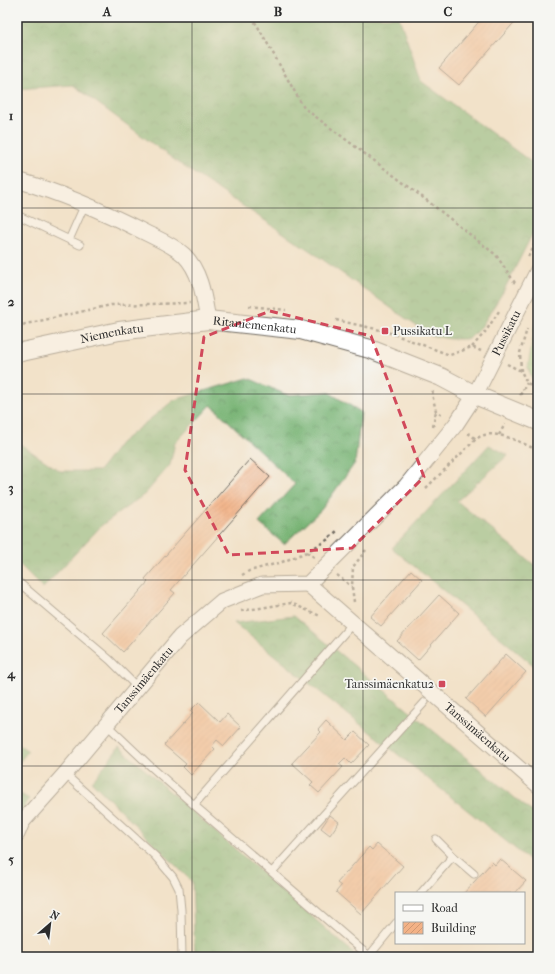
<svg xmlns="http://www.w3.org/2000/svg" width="555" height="974" viewBox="0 0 555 974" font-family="'IM FELL French Canon',serif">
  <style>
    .forest { fill: url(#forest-crowns); stroke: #516f4f }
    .park { fill: url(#park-tufts); stroke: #607e58 }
    .building { fill: url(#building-hatch) }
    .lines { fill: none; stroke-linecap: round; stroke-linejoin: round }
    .service-casing { stroke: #716b62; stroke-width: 9 }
    .minor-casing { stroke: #716b62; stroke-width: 17 }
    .tertiary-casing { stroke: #716b62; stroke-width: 20 }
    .path { stroke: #716b62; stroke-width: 2.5; stroke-dasharray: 3 3; stroke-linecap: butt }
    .service { stroke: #fff; stroke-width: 7 }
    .minor { stroke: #fff; stroke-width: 15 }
    .tertiary { stroke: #fff; stroke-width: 18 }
    .marked { fill: none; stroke: #d1495b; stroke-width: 3; stroke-dasharray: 8 5; stroke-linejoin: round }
    .grid { fill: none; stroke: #2b2b2b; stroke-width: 1; stroke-opacity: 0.55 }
    .poi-dot { fill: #d1495b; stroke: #f6f6f2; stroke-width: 1.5 }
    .labels { text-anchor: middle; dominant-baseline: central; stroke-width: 3.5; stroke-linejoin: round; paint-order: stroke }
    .street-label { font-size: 12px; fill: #2b2b2b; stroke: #f6f6f2 }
    .poi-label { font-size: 12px; fill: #2b2b2b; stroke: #f6f6f2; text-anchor: start }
    .neatline { fill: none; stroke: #2b2b2b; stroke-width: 1.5 }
    .grid-label { font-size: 13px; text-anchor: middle; font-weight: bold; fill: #2b2b2b }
  </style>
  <defs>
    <pattern id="forest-crowns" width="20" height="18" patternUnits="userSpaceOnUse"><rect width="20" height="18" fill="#77b373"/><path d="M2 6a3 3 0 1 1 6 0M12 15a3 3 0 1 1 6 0" fill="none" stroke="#62925f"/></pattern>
    <pattern id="park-tufts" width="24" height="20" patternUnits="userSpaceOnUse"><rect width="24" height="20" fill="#94d186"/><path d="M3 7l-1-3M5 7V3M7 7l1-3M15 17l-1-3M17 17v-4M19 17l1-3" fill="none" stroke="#79aa6e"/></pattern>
    <pattern id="building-hatch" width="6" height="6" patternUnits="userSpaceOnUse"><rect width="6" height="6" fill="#f3b286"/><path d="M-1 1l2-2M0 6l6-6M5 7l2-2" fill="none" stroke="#d09974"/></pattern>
  </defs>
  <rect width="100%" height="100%" fill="#f6f6f2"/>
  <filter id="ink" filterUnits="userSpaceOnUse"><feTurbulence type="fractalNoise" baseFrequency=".025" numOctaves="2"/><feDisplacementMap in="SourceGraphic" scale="8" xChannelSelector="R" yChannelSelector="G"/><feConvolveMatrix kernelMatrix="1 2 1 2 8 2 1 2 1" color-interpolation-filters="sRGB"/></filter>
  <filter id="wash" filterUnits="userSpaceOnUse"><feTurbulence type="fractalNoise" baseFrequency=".012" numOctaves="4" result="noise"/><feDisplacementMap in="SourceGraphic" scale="16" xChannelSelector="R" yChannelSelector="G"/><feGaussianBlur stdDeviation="0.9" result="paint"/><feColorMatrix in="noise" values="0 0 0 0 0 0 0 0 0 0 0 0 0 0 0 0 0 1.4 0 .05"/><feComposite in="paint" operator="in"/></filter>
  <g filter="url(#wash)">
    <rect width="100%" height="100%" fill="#f2e2c9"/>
    <path class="forest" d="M17,17h382l22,64 117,86v56l-35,69 -22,35 -12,12h-19l-21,-4 -117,-83 -132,-88 -107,-79 -56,4z
      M248,378l39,17 41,-3 33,20 -6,51 -34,47 -37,34 -25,-21 36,-39 -84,-79 -36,38 -5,22 -25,29 -43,31 -59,63 -26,-26v-120l43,29h39l21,-28 54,-43z
      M489,445l19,10 -51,46 81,67v101l-146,-121z
      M294,616l244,201v50l-304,-244z
      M17,743l11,8 -11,14z
      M119,747l239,210h-163l-3,-75 -100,-100z
      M17,792l12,7 -12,21z"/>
    <path class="park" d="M538,319v61l-6,-2 -4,-10 7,-44z"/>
    <g id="blocks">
      <path class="building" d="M483,17h36l-60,68 -20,-17z
        M250,459l20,18 -99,113 4,3 -52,59 -20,-19 45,-51 -3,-3z
        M411,570l11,10 -41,46 -11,-9z
        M439,595l20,18 -41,47 -21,-19z
        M506,654l20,18 -40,45 -20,-18z
        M199,702l21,20 7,-8 14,13 -17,19 -7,-6 -5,6 3,3 -24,26 -8,-8 3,-3 -22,-19 29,-32 -3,-2z
        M326,720l21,20 8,-8 14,13 -18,19 -6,-6 -6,6 4,3 -24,26 -9,-8 3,-3 -21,-19 29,-31 -3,-3z
        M330,815l9,7 -9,13 -9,-7z
        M377,844l26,22 -42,48 -25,-22 5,-6 -4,-3 32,-36 3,3z
        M500,859l26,22 -11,12h-51l28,-31 3,3z"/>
    </g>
  </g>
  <g filter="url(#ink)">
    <use href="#blocks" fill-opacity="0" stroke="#716b62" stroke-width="1"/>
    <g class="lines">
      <g class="service-casing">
        <path id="service" d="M17,215l63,30
          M69,240l16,-36
          M17,581l93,79 27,27
          M107,725l41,39 46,41 176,152
          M65,774l90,82 18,21 6,12 2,21 1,47
          M194,805l159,-182
          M436,839l17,17 21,18
          M272,872l153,-170
          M421,893l32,-37
          M369,956l27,-33"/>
      </g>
      <g class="minor-casing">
        <g id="minor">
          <path d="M17,180c44,13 86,31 127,52 14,7 29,13 40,23 17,17 20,43 24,65"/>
          <path id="s1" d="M308,584l230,201"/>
          <path id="s2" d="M17,834l5,-12 43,-48 115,-137 42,-36 40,-16 46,-1 98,-98 50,-62 19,-29 63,-125"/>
        </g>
      </g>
      <g class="tertiary-casing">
        <g id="tertiary">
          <path id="s3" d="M17,353l102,-22 89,-11 93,10 69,19 71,28 34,18 63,26"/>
        </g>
      </g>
      <path class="path" d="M251,17l6,8 47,83 121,91 71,56 19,28
        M528,257l10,-19
        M249,306l37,4
        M336,320l49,11 65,24 22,-8 9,4
        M17,326l94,-21 79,-2
        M472,347l14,-16 13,-20
        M507,364l14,7 6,12 11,5
        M521,371l-1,-18 7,-24
        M433,391l-1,3 4,17 7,5
        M520,395l7,-12
        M433,427l3,-16
        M468,433l8,6c17,-13 44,4 62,11
        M499,435l6,-11
        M426,488l50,-49
        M314,557l-7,-5 20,-12 11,-10
        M242,575l7,-4 33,-9 25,-10
        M337,575l15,12
        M354,602l-2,-15 1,-20 13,-17
        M241,611l50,-8 29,13
        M17,951l4,6"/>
      <use href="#service" class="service"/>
      <use href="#minor" class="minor"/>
      <use href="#tertiary" class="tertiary"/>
    </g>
  </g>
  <path d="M0 0H555V974H0ZM270,311l101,25 53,141 -72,71 -123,7 -44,-85 19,-133z" fill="#f2e2c9" fill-opacity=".55" fill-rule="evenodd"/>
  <path class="marked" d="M270,311l101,25 53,141 -72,71 -123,7 -44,-85 19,-133z"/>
  <path class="grid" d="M192,17v940M363,17v940M17,208h521M17,394h521M17,580h521M17,766h521"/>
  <g class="poi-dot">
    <rect x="381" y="327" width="8" height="8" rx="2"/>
    <rect x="438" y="680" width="8" height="8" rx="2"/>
  </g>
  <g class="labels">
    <g class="street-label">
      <text stroke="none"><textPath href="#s3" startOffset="241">Ritaniemenkatu</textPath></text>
      <text stroke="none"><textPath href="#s2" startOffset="723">Pussikatu</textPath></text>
      <text stroke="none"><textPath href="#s3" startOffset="97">Niemenkatu</textPath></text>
      <text stroke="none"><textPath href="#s2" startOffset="200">Tanssimäenkatu</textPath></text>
      <text stroke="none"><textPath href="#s1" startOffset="225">Tanssimäenkatu</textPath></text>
    </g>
    <g class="poi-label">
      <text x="393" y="331">Pussikatu L</text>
      <text x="434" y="684" text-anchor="end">Tanssimäenkatu2</text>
    </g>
  </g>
  <rect width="555" height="974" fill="none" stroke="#f6f6f2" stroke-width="44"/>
  <rect x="395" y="892" width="130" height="52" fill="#f6f6f2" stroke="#a5a5a2"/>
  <rect x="403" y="905" width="20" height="6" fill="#ffffff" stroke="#a5a5a2"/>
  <text x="431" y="912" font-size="12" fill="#2b2b2b">Road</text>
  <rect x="403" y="922" width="20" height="12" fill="url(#building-hatch)" stroke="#a5a5a2"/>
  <text x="431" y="932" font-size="12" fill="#2b2b2b">Building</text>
  <g transform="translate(50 924) rotate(28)" stroke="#f6f6f2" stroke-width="3" paint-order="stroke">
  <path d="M0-3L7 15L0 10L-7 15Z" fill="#2b2b2b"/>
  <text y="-6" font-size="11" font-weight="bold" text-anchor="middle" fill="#2b2b2b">N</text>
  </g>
  <rect x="22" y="22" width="511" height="930" class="neatline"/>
  <g class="grid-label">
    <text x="107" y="16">A</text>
    <text x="278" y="16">B</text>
    <text x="448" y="16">C</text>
    <text x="11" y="120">1</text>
    <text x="11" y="306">2</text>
    <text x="11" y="492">3</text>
    <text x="11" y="678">4</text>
    <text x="11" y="864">5</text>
  </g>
</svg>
